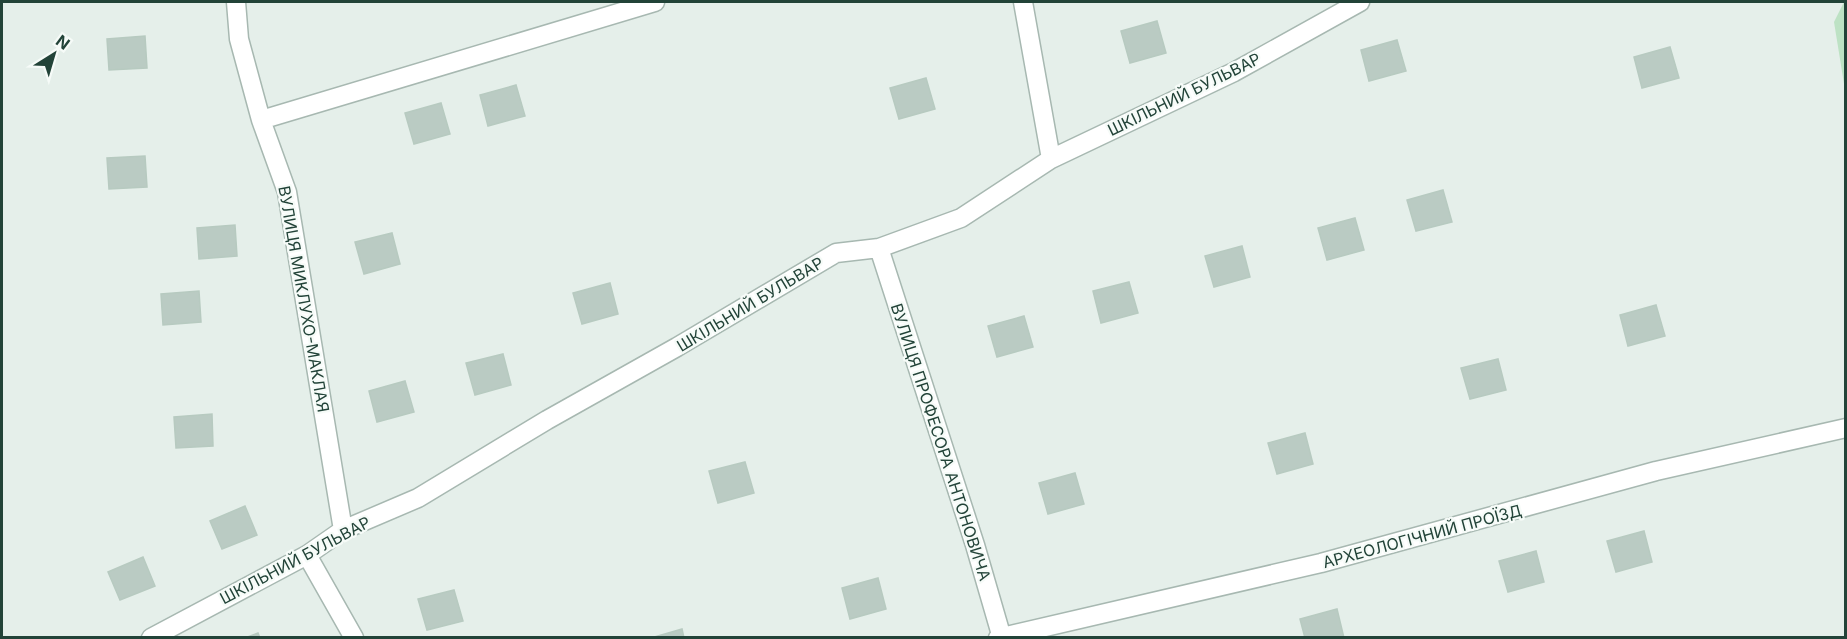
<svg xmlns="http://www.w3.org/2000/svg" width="1847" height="639" viewBox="0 0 1847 639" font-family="Inter,sans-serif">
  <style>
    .green { fill: #bde2c4 }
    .building { fill: #bacbc3; stroke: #b7cac0; stroke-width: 1.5 }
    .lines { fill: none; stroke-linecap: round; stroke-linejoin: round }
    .minor-casing { stroke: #a7b8b1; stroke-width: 21 }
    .minor { stroke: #fff; stroke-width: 18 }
    .labels { text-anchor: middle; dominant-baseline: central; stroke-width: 4.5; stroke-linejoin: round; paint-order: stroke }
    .street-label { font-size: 16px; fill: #224338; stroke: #f6fbf8 }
  </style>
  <rect width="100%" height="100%" fill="#e5efea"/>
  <path class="green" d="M1844,2h2l-1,88 -11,-68z"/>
  <path class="building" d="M1157,21l9,32 -36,10 -9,-32z
    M145,36l2,32 -38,2 -2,-31z
    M1397,40l9,31 -37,10 -8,-31z
    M1670,47l9,31 -37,10 -8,-31z
    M926,78l9,31 -36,10 -9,-31z
    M516,85l9,31 -37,10 -8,-31z
    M441,103l9,31 -36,10 -9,-31z
    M145,156l2,31 -38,2 -2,-31z
    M1443,190l9,32 -36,9 -9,-31z
    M1355,218l9,32 -37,10 -9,-32z
    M235,225l2,31 -38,3 -2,-31z
    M392,233l8,31 -36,10 -9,-32z
    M1242,246l8,31 -36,10 -9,-31z
    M1129,282l9,31 -37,10 -8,-32z
    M610,283l8,31 -36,10 -9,-31z
    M199,291l2,31 -38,3 -2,-31z
    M1656,305l9,31 -37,10 -8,-31z
    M1024,316l9,31 -36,10 -9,-31z
    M503,354l8,31 -36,10 -9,-32z
    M1498,359l8,31 -36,9 -9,-31z
    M405,381l9,31 -37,10 -8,-31z
    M212,414l1,32 -37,2 -2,-31z
    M1305,433l8,31 -36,10 -9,-31z
    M745,462l9,31 -36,10 -9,-32z
    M1075,473l9,31 -36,10 -9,-31z
    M245,506l12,29 -35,14 -12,-28z
    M1644,531l8,31 -36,10 -9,-31z
    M1536,551l8,31 -36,10 -9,-31z
    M143,557l12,29 -35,14 -12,-28z
    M878,578l8,31 -36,10 -8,-31z
    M454,590l9,31 -36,9 -9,-31z
    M1337,609l7,29h-39l-5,-19z
    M682,629l2,9h-33z
    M258,633l2,5h-15z"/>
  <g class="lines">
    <g class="minor-casing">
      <path id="minor" d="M236,2l3,37 22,81 26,72 56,338
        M1023,2l28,157
        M261,120l394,-118
        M879,248l96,297 27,93
        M307,555l47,83
        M151,638l156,-83 36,-25 75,-32 129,-78 130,-73 159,-94 43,-5 82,-30 90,-59 183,-87 126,-70
        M998,638l323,-75 335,-92 190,-43"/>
    </g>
    <use href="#minor" class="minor"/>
  </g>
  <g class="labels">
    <g class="street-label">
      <text transform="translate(1184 94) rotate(-26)">ШКІЛЬНИЙ БУЛЬВАР</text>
      <text transform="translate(304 299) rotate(80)">ВУЛИЦЯ МИКЛУХО-МАКЛАЯ</text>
      <text transform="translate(750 304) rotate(-31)">ШКІЛЬНИЙ БУЛЬВАР</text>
      <text transform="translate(941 442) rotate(72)">ВУЛИЦЯ ПРОФЕСОРА АНТОНОВИЧА</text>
      <text transform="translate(1422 536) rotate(-15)">АРХЕОЛОГІЧНИЙ ПРОЇЗД</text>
      <text transform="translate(295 560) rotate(-28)">ШКІЛЬНИЙ БУЛЬВАР</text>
    </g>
  </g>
  <rect width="1847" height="639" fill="none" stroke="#224338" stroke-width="6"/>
  <g transform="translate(54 54) rotate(37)" stroke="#f6fbf8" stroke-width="4.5" paint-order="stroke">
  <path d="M0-4.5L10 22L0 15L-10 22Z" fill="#224338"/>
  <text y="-9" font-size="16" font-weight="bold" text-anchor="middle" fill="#224338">N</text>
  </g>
</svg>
